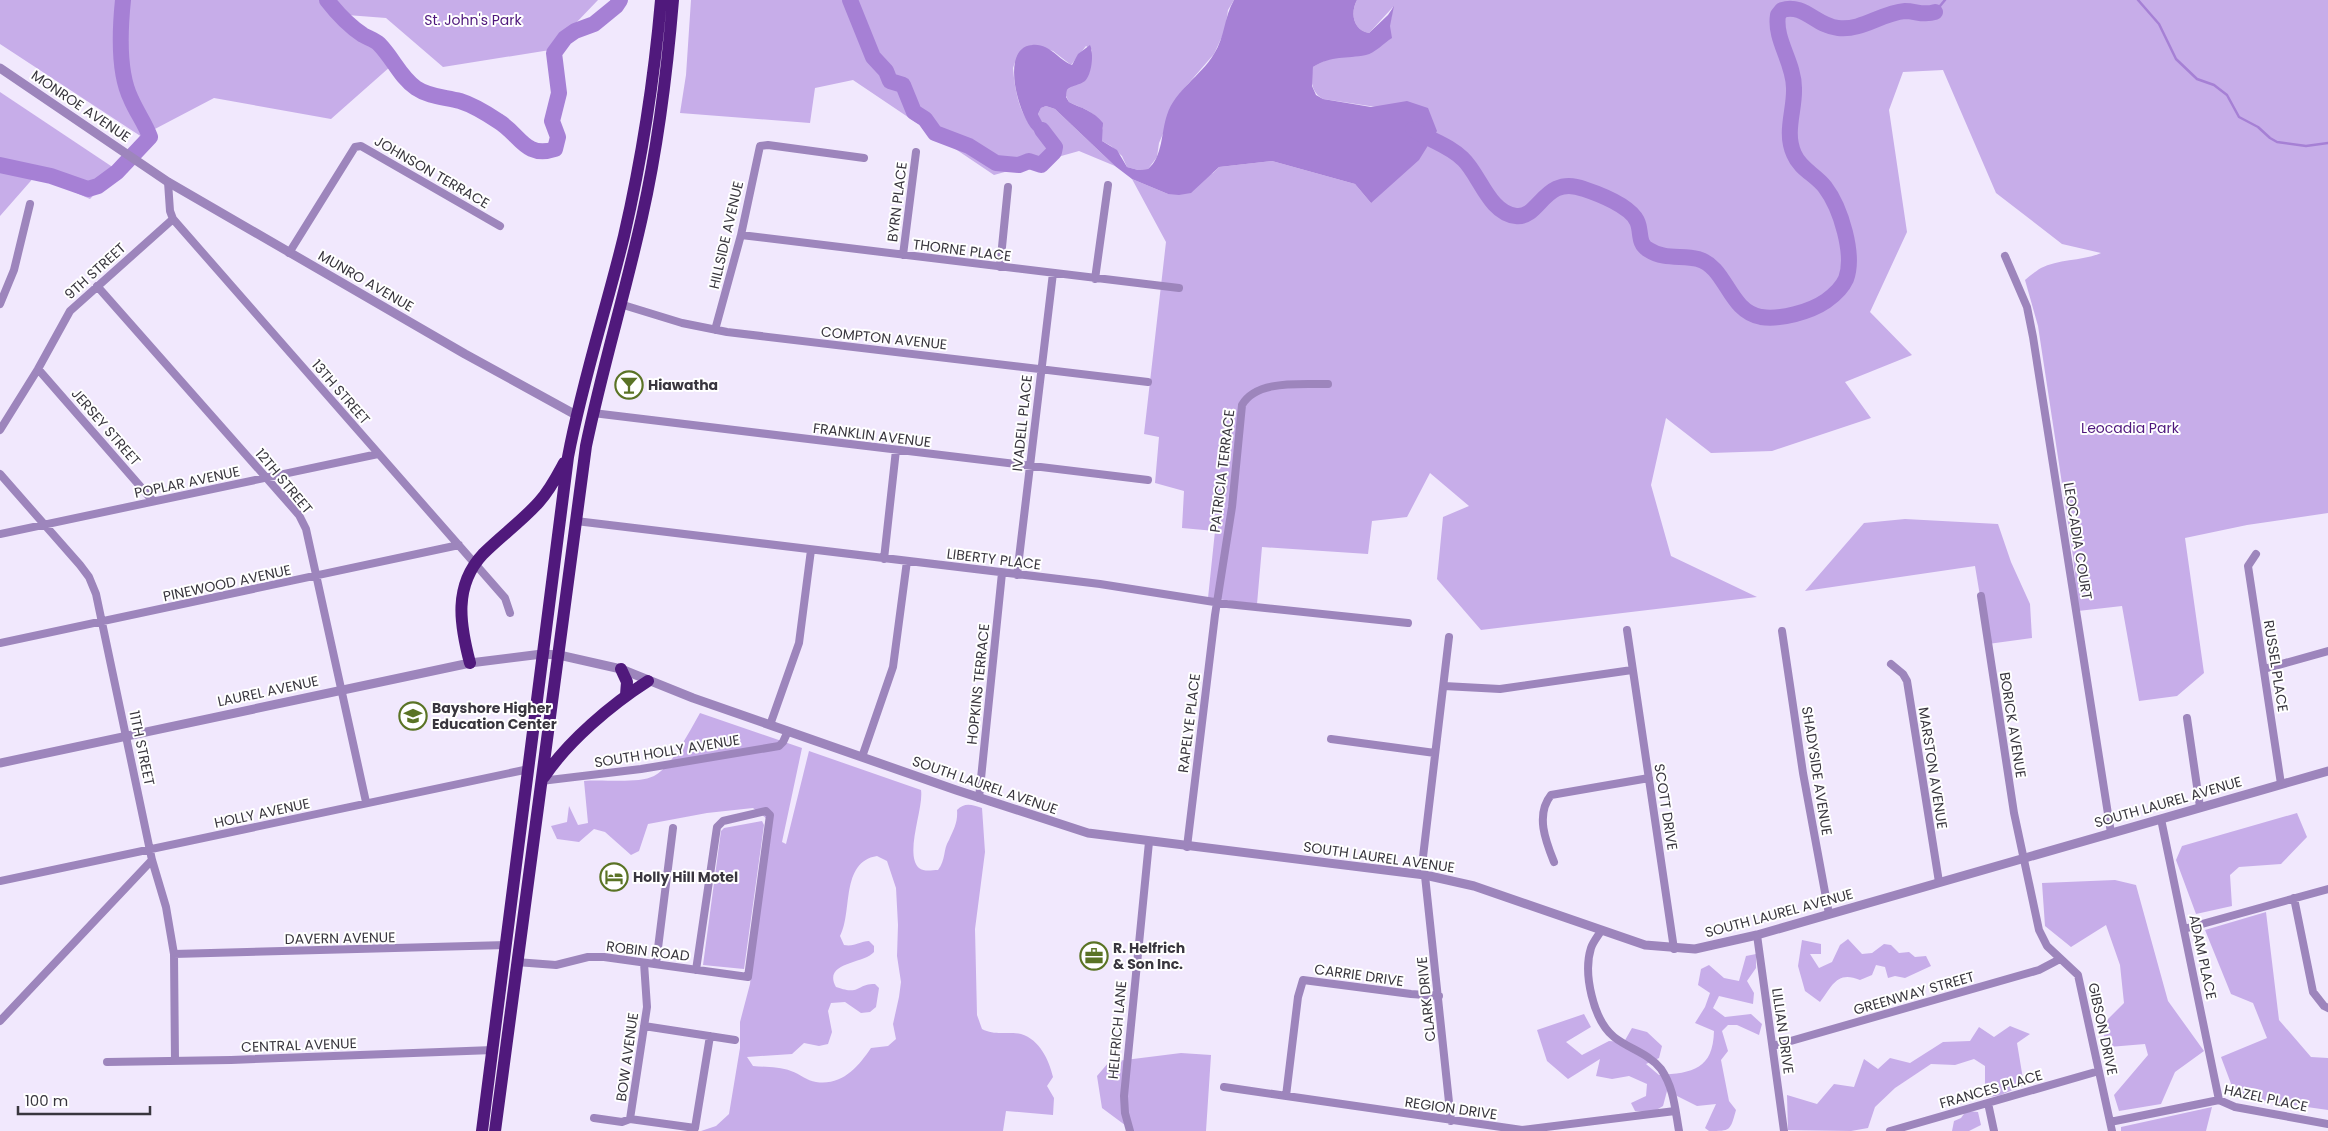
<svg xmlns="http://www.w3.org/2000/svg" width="2328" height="1131" viewBox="0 0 2328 1131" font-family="Poppins,sans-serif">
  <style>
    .green { fill: #c7ade9; fill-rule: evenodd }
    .water { fill: #a680d5 }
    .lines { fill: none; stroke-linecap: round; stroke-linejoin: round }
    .stream { stroke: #a680d5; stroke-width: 2.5 }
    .river { stroke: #a680d5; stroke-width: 16 }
    .minor { stroke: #9d85bc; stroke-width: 8 }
    .tertiary { stroke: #9d85bc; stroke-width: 9 }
    .trunk { stroke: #50197c; stroke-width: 12 }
    .labels { text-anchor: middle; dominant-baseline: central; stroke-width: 4; stroke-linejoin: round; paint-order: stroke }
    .park-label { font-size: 14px; fill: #4e177c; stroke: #fff }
    .street-label { font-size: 14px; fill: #39363e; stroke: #fff }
    .poi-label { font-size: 14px; font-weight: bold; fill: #39363e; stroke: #fff; text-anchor: start }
  </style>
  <rect width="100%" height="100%" fill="#f1e8fd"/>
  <path class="green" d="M0,0h326l65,66 -60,53 -117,-21 -61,32 -8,9 -145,-95z
    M335,0h263l-48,50 -107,17 -57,-49 -39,-3z
    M691,0h543l-6,10 -3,20 -11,24 -33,38 -22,51 -2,14 -9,12 -10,1 -11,-3 -5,-11 -11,-10 -9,-5 -1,-9 2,-4c-6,-17 -20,-19 -34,-26l-3,-6 1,-6 22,-17 3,-23 -6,-4 -15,19 -18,-14 -21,-6 -17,17 -2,6c3,35 10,58 40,78l-15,-32 3,-6 5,-2 9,3 60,57 -36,-15 -85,24 -141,-95 -38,8 -5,35 -130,-10 6,-38z
    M1357,0h971v513l-81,12 -62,13 19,135 -27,23 -38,5 -17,-95 -44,5 -5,-55 -35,-230 -13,-46c5,-4 11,-9 16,-12 17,-9 42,-7 60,-15l-39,-9 -66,-51 -53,-123 -40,2 -14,38 18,122 -37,80 42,43 -67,27 26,36 -99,33 -61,2 -45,-35 -15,67 20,71 86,41 -276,33 -44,-51 6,-62 26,-11 -39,-33 -23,44 -35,4 -4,33 -106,-7 -5,57 -49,-6 7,-67 -33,-3 2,-37 -29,-8 4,-46 -15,-3 22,-192 -34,-63 36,15 45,-21 6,-6 53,-6 83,23 16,19 5,-96 -53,-8c-12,-7 -13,-19 -10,-32 41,-27 70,10 80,-60l-24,26c-16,-3 -19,-20 -12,-33z
    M0,92l117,78 -27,29 -54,-24 -36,41z
    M1905,519l93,5 13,38 19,42 2,34 -44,6 -13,-78 -170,25 59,-68z
    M700,713l102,35 -20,94 4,2 23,-93 112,39c3,18 -17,64 -2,78 5,4 13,2 19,2 8,-10 5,-21 11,-30 5,-11 9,-18 8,-30 8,-8 15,-5 25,-2l3,44 -10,77 2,86 5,14c13,7 25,2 39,5 19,6 28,26 32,43l-6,9 7,12 -1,17 -47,-4 -3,20h-302l15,-5 13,-12 11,-66v-26l10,-38 17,-165 -14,-11 -46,5 -59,11 -9,27 -8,4 -26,-23 -11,-3 -15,13 -22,-3 -6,-13 16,-4 2,-16 9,19 10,-2 -4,-42c18,-2 54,3 70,-5 18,-9 36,-46 46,-63zM877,856l10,5 9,27 2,37 -1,31 4,26 -2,15 -6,27 3,15 -8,7 -17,2c-13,19 -29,38 -55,34 -9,-1 -16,-8 -25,-11 -11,-4 -26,-4 -38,-5l-6,-9 45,-3 12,-11 15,3 9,-2 4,-12 -4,-21 3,-8 14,-1 16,11 9,-1 6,-5 3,-19 -4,-4c-20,0 -13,12 -39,3 -14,-25 28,-23 38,-35v-6l-5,-5c-9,0 -14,6 -25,4l-4,-9c13,-24 0,-74 37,-80z
    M2297,813l10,24 -26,27 -42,3 -9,8 2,31 -36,8 -20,-54 6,-14z
    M762,821l2,4 -20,144 -41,-4 18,-134 3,-3z
    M2115,880l21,5 32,116 36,50 -29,21 -14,32 -42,7 -5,-16 34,-40 -3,-11 -36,3 -9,-20 24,-24 -4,-38 -14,-40 -35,22 -26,-21 -3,-43z
    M2266,912l13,108 32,37 17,1v52l-92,-13 -15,-40 46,-19 -14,-35 -22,-9 -26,-64z
    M1848,939l14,15 10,-1 12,-9 7,1 8,8 10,-1 6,5 11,-1 5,10 -26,12 -10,-2 -7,2 -3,-11 -9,-2 -4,10 -12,5c-23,-10 -28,6 -40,22l-15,-11 -7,-25 4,-26 19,4v10h-11l9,14 13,-6 8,-17z
    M1756,954v14l-9,13 7,12 -1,11 -34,-8 -6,12 12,9 26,-3 11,10 -3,11 -22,-10h-9l-6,6 6,20 -7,9 8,41 7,9c-6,21 -5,21 -27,21l-4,-3 11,-24 -19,2 -30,-15 -4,15 -10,6 -18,-1 -4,-8 15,-7 1,-12 -18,-8 -17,3 -16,-3 4,-17 -32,20 -21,-18 -10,-31 47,-16 7,13 -25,15 16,13 27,-14 15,1 8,-14 15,4 15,14 -3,12 -13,6 13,11c34,-2 54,-6 55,-44l-19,-8 10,-16 5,-14 -12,-8 3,-16 8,-4 15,13 15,3 7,-25z
    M2010,1026l20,8 -13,9 7,42 -23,10 -16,3v-32l-11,-7 -19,6 -24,-1 -36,24 -20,19 -7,21 -17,3 -63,-1 -1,-35 30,9 17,-20 20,3 10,-28 14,10 12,-11 20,5 33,-21 27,-1 9,-14 15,10z
    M1181,1053l30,2 -5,76h-73l-31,-23 -5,-32 12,-14z
    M2212,1107l-6,24h-85v-4z
    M1966,1111l12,1 3,13 -12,6h-17l2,-10 7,-3z"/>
  <path class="water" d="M326,0h9l20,24 33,20 12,16 -4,6h-5z
    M1234,0h123c-7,13 -4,30 12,33l19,-18 6,-9 -4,20 2,12c-8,5 -17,15 -26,17 -20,4 -34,0 -53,12l-1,19 4,9 7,4 48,8 36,-6 21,7 9,23 -18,29 -48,43 -16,-19 -83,-23 -53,6 -28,26 -12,2 -11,-1 -36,-15 -17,-13 -60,-57 -9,-3 -5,2 -3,6 17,33c-7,-6 -16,-11 -22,-17 -14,-14 -34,-82 -1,-85 18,-2 26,15 40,20l6,-11 12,-9c4,8 2,29 -5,36 -5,4 -13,4 -18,9l-1,7 3,5c12,6 25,9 34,21l-1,18 15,9 10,17 11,3 10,-1c15,-12 13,-37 19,-54 8,-25 34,-39 47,-61 11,-17 10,-37 20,-54z"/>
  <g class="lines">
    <path class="stream" d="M2138,0l21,24 17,35 21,20 17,6 13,10 12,22 19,10 12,11 7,4 29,4 22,-3
      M1935,12l10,-12"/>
    <path class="river" d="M327,0c10,13 21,25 36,35 5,3 12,5 16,9 14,14 21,33 37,44 13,9 29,9 44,13 13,4 26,12 38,20 22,13 27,38 57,28l3,-12 -6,-16 7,-28 -5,-40 11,-15 10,-7 19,-7 22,-18 4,-6
      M850,0l23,57 13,14 4,10 13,4 11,27 11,7 10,14 34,13 27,17 23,2 10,-4 12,4 13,-13 1,-5 -13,-17
      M1413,129c16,11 36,16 50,30 17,16 26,54 53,57 24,3 28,-42 68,-27 15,5 46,17 53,32 5,10 0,23 12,29 15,10 33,5 49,9 29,8 30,52 63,58 19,3 49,-5 65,-16 7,-5 16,-13 20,-22 9,-24 -5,-71 -21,-92 -9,-12 -25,-18 -31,-33 -10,-22 1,-44 0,-66 0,-26 -20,-48 -16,-73l4,-5c22,-7 34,16 56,18 24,3 43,-15 67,-17 11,0 18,5 30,1
      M0,165l51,11 37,13 10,-3 19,-14 33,-35c-5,-14 -13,-24 -19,-38 -13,-26 -11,-70 -8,-99"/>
    <path class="minor" d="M168,182l2,29 3,8 332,379 5,15
      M741,235l438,53
      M289,253l66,-106 6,-1 139,80
      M903,255l13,-103
      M2005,256l22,51 6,30 78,496
      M1000,267l8,-80
      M1095,279l13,-94
      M97,286l181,205 21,24 7,14 60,273
      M0,304l14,-34 16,-66
      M620,304l62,19 45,9 421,50
      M715,330l26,-95 19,-89 8,-1 96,13
      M38,369l115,132
      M593,413l555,67
      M0,430l38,-61 32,-58 103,-92
      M0,474l80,91 9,12 7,17 56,266 14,47 8,47 1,106
      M576,521l524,63 127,20 181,19
      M0,534l378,-80
      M2256,554l-8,12 33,218
      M884,559l12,-109
      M1017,575l36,-302
      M1981,596l33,217 25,117 8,16 31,29 34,156
      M1627,630l47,319
      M1782,631l21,142 26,141
      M1449,637l-26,220 28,264
      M0,643l459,-98
      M1891,664l12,10 4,7 32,201
      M2264,669l64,-18
      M1444,686l56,3 132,-19
      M2187,718l13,89
      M770,725l29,-82 12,-93
      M1331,739l104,14
      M862,757l31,-90 14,-106
      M541,781l100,-12 138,-23 4,-4 5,-11
      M979,798l23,-225
      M2161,819l58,281
      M1187,847l28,-232 17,-108 10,-102c15,-26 60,-20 86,-21
      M1554,862c-8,-20 -19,-47 -3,-67l98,-17
      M0,881l529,-112
      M2294,898l19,94 11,14 4,2
      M2184,929l144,-40
      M1601,931c-3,5 -8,11 -10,17 -8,25 2,72 23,89 15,12 34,16 47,32 13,19 14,40 18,62
      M1757,935l27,196
      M174,954l333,-9
      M516,962l40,3 32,-8h16l144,20 22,-162 -4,-4 -43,10 -6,6 -21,143
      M656,964l17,-136
      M0,1021l152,-161
      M644,1026l91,14
      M1773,1046l266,-76 21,-11
      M107,1062l124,-2 262,-10
      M1224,1087l298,43 153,-19
      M1286,1096l12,-99 5,-17 108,14 28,2
      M1988,1103l6,28
      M594,1118l28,4 8,-3 17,-112 -3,-44
      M630,1119l65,9 15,-92
      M2110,1122l109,-22 16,7 93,17
      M1130,1131l-5,-18 -1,-17 25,-254
      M1890,1131l209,-60"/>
    <path class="tertiary" d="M0,68l168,114 297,172 111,61
      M0,763l470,-100 72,-9 17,1 62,14 72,29 263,92 132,43 337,42 49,11 171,59 50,4 62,-14 571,-164"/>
    <path class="trunk" d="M470,663c-10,-38 -17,-77 13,-109 18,-18 39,-33 56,-52 11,-12 18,-26 25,-39
      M621,669l6,13 -1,13
      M544,777c24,-36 68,-73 104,-96
      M482,1131l86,-674c14,-75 38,-147 56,-221 18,-78 30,-156 37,-236
      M495,1131l91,-685c16,-77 39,-152 56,-229 16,-71 25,-144 31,-217"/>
  </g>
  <defs>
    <g id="bar-ring" transform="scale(1.4375)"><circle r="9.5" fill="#fff" stroke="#5a7325" stroke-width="1.5"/><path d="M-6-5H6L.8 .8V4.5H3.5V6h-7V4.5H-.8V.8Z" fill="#5a7325"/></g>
    <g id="school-ring" transform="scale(1.4375)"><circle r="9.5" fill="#fff" stroke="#5a7325" stroke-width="1.5"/><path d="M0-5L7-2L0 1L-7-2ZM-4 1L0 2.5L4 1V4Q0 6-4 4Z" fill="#5a7325"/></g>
    <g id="hotel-ring" transform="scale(1.4375)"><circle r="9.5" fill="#fff" stroke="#5a7325" stroke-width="1.5"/><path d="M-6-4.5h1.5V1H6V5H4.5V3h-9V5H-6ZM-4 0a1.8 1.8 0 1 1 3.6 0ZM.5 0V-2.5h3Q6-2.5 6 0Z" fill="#5a7325"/></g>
    <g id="office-ring" transform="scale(1.4375)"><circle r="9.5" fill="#fff" stroke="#5a7325" stroke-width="1.5"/><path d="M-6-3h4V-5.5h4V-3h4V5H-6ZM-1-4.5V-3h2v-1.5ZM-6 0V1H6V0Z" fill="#5a7325"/></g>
  </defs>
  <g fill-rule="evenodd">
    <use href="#bar-ring" x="629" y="385"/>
    <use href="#school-ring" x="413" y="716"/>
    <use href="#hotel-ring" x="614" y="877"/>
    <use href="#office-ring" x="1094" y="956"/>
  </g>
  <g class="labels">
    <g class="park-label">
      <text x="473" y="20">St. John's Park</text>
      <text x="2130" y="428">Leocadia Park</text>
    </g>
    <g class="street-label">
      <text transform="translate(81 106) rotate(34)">MONROE AVENUE</text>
      <text transform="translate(432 172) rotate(30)">JOHNSON TERRACE</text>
      <text transform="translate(897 202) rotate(-83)">BYRN PLACE</text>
      <text transform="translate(726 235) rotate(-77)">HILLSIDE AVENUE</text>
      <text transform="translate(962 250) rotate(7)">THORNE PLACE</text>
      <text transform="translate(95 271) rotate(-42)">9TH STREET</text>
      <text transform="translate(366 281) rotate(30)">MUNRO AVENUE</text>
      <text transform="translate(884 338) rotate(6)">COMPTON AVENUE</text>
      <text transform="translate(341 392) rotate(49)">13TH STREET</text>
      <text transform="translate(1022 423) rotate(-84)">IVADELL PLACE</text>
      <text transform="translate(106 427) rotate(49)">JERSEY STREET</text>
      <text transform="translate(872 435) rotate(7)">FRANKLIN AVENUE</text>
      <text transform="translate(1222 471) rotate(-83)">PATRICIA TERRACE</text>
      <text transform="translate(284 481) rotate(50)">12TH STREET</text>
      <text transform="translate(187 482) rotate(-12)">POPLAR AVENUE</text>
      <text transform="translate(2078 541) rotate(81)">LEOCADIA COURT</text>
      <text transform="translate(994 559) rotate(7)">LIBERTY PLACE</text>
      <text transform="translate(227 583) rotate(-12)">PINEWOOD AVENUE</text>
      <text transform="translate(2276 666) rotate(81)">RUSSEL PLACE</text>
      <text transform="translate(978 684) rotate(-84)">HOPKINS TERRACE</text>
      <text transform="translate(268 691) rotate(-12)">LAUREL AVENUE</text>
      <text transform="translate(1189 723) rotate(-83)">RAPELYE PLACE</text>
      <text transform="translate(2013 725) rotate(81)">BORICK AVENUE</text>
      <text transform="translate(142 748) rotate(78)">11TH STREET</text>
      <text transform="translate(667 751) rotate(-9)">SOUTH HOLLY AVENUE</text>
      <text transform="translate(1933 768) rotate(81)">MARSTON AVENUE</text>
      <text transform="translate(1817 771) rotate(81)">SHADYSIDE AVENUE</text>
      <text transform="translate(985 785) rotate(19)">SOUTH LAUREL AVENUE</text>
      <text transform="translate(2168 802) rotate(-16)">SOUTH LAUREL AVENUE</text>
      <text transform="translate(1666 807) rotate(81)">SCOTT DRIVE</text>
      <text transform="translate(262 813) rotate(-12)">HOLLY AVENUE</text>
      <text transform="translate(1379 857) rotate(8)">SOUTH LAUREL AVENUE</text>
      <text transform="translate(1779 913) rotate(-15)">SOUTH LAUREL AVENUE</text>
      <text transform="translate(340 938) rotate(-1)">DAVERN AVENUE</text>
      <text transform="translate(648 951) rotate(7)">ROBIN ROAD</text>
      <text transform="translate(2203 957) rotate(78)">ADAM PLACE</text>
      <text transform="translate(1359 975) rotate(8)">CARRIE DRIVE</text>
      <text transform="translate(1914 993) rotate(-16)">GREENWAY STREET</text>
      <text transform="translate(1426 999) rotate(-96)">CLARK DRIVE</text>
      <text transform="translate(2103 1029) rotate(78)">GIBSON DRIVE</text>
      <text transform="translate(1117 1030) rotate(-85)">HELFRICH LANE</text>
      <text transform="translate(1783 1031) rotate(82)">LILLIAN DRIVE</text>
      <text transform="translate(299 1045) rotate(-2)">CENTRAL AVENUE</text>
      <text transform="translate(627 1057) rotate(-82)">BOW AVENUE</text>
      <text transform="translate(1991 1089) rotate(-16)">FRANCES PLACE</text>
      <text transform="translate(2266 1098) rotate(12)">HAZEL PLACE</text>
      <text transform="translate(1451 1108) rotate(8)">REGION DRIVE</text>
    </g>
    <g class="poi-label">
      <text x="648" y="385">Hiawatha</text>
      <text x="432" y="708">Bayshore Higher<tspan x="432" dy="16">Education Center</tspan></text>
      <text x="633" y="877">Holly Hill Motel</text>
      <text x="1113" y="948">R. Helfrich<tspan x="1113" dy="16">&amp; Son Inc.</tspan></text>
    </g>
  </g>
  <path d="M18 1106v8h132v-8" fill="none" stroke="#39363e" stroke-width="2.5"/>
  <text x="25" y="1106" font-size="15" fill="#39363e" stroke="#ffffff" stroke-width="4" paint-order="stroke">100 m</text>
</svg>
